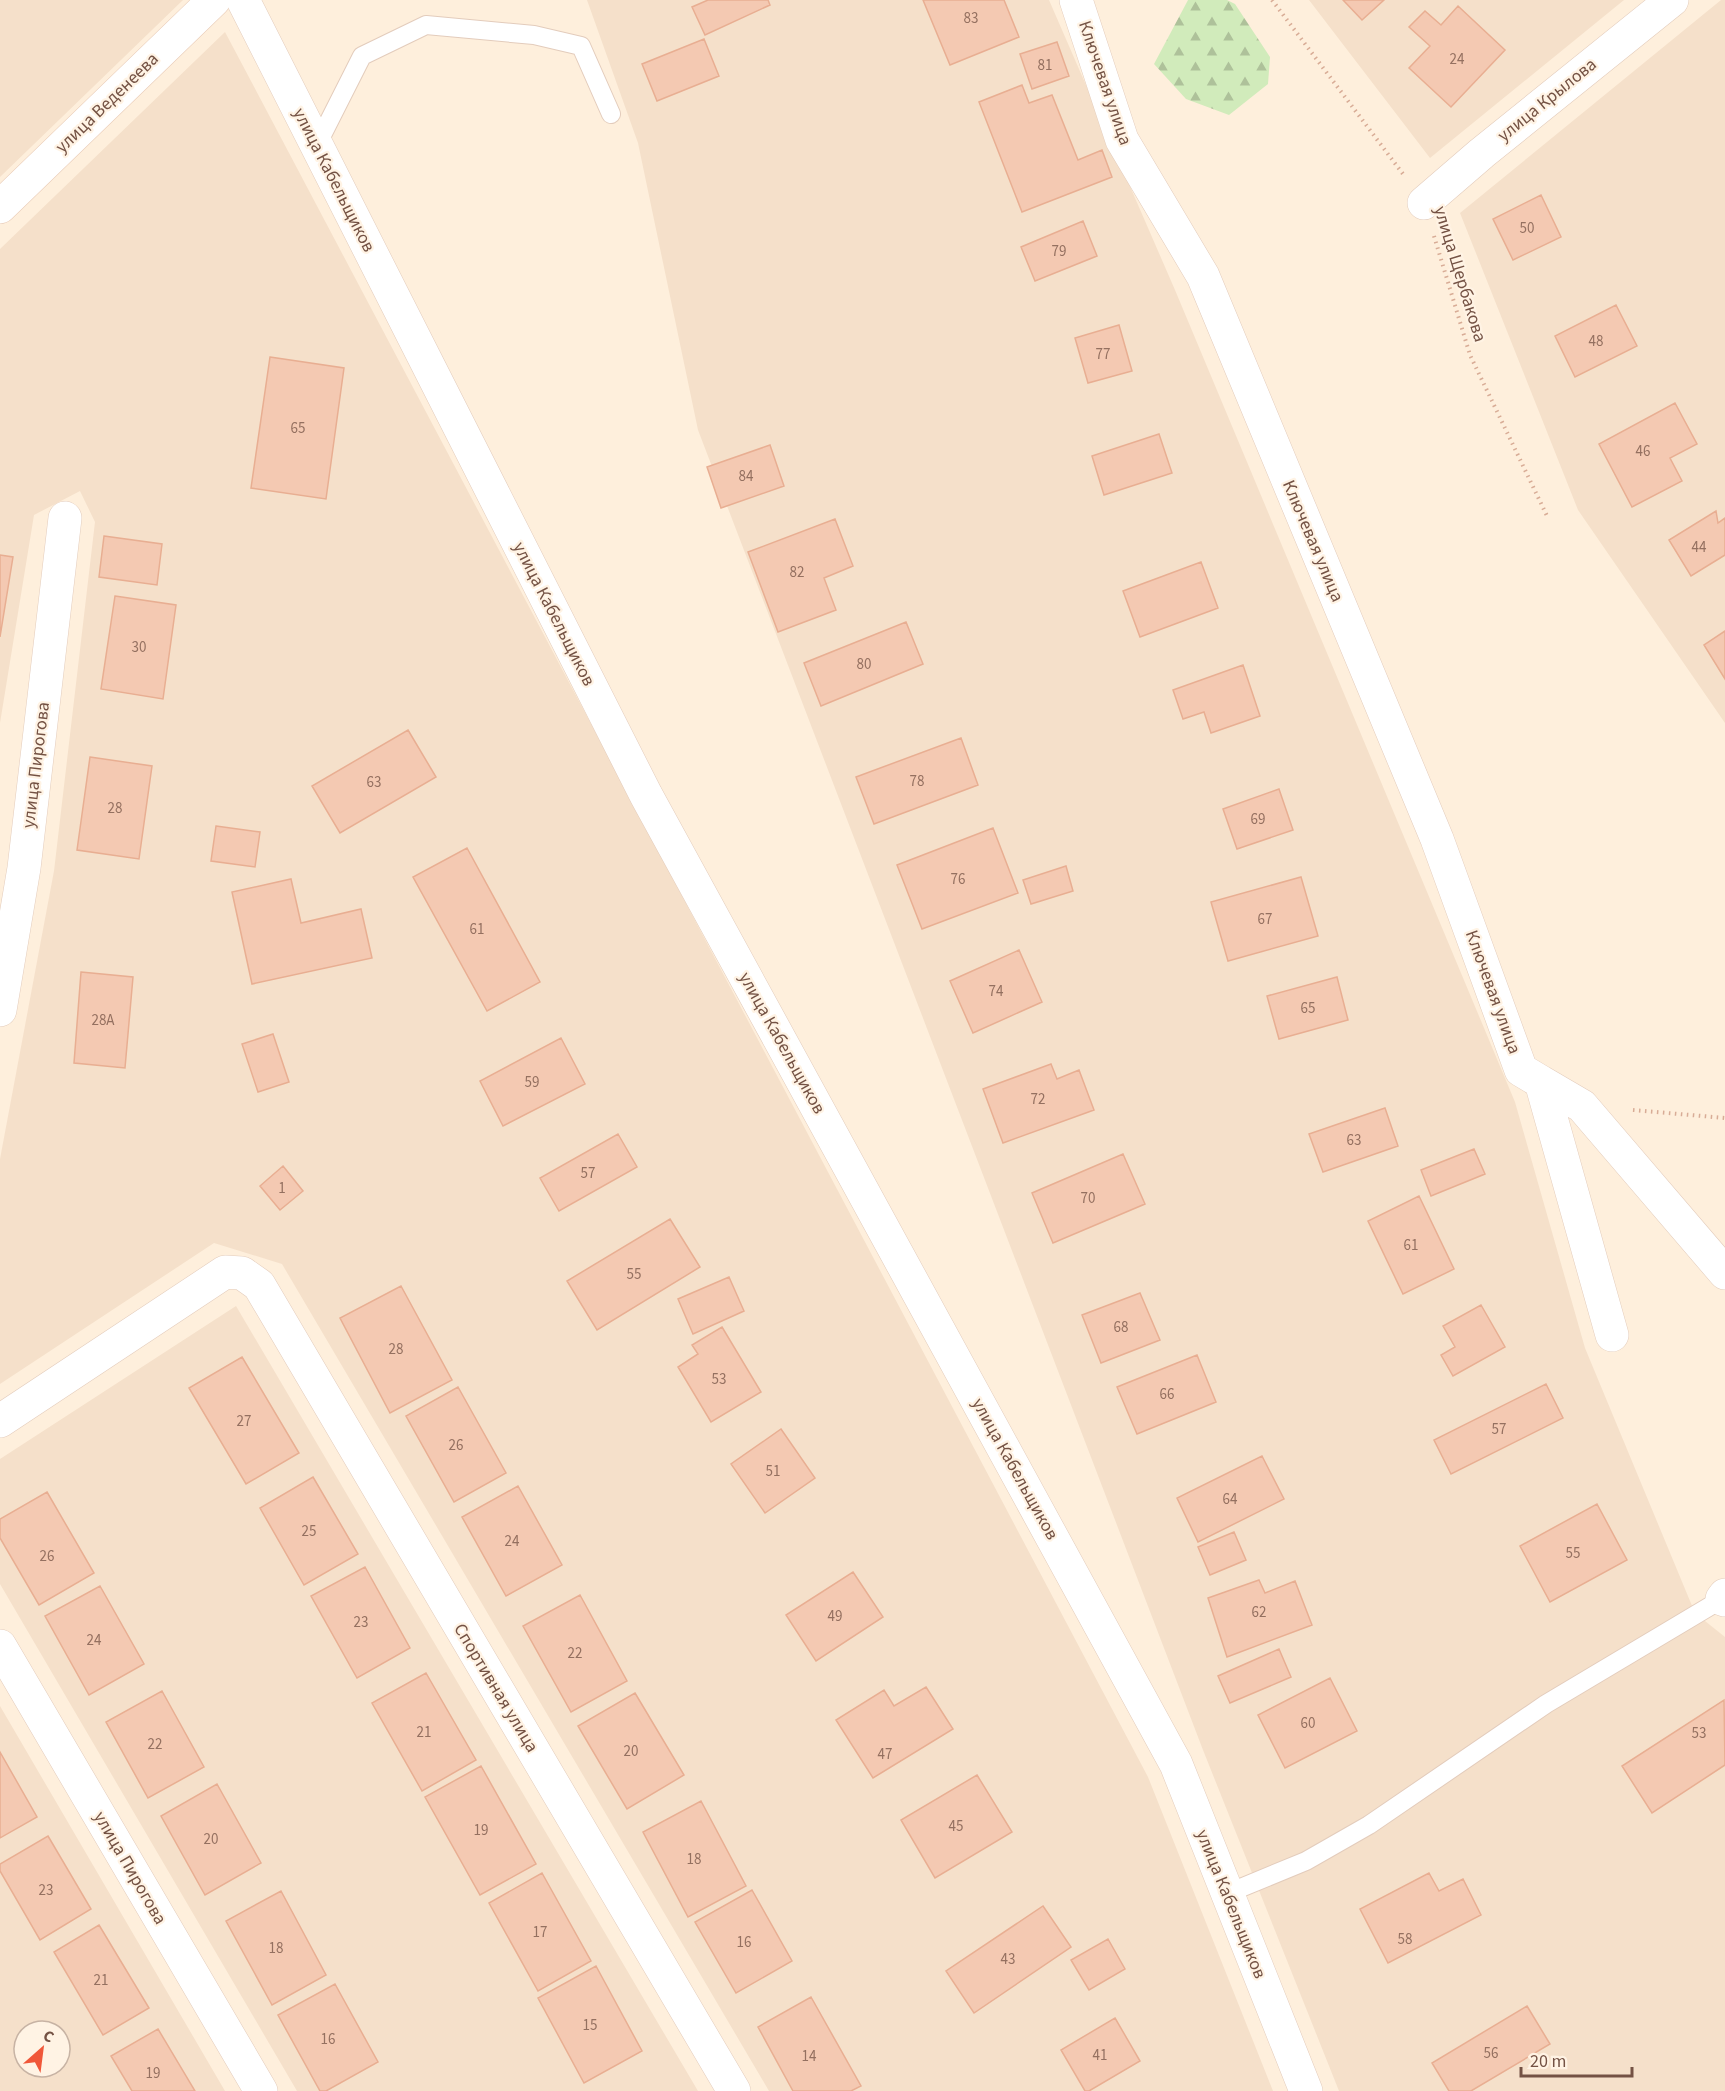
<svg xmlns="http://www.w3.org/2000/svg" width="1725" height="2091" viewBox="0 0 1725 2091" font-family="'Source Sans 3',sans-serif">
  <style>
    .residential { fill: #f5e0ca; fill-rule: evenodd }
    .forest { fill: url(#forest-firs) }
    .building { fill: #f4c9b2; stroke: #e8ae92; stroke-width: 1.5 }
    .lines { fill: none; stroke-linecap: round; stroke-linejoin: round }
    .service-casing { stroke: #e3ccbc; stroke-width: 20 }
    .minor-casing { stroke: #e3ccbc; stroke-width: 34 }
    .tertiary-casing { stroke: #e3ccbc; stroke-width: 34 }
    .secondary-casing { stroke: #e9ccb8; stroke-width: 34 }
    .path { stroke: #d8ac96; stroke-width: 4; stroke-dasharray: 1.5 4.5; stroke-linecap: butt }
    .service { stroke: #fff; stroke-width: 18 }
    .minor { stroke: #fff; stroke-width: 33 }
    .tertiary { stroke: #fff; stroke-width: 33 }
    .secondary { stroke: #fff; stroke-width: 33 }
    .labels { text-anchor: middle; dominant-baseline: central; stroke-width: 4.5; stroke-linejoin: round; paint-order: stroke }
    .number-label { font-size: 15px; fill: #947060 }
    .street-label { font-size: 18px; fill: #745244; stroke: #fff3e4 }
  </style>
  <defs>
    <pattern id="forest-firs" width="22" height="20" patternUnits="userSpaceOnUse" patternTransform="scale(1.5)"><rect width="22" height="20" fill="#d1ebbb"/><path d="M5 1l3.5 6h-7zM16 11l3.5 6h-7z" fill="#aec19a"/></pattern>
  </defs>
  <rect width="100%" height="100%" fill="#feefdc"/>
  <path class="residential" d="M0,0h183l-183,177z
    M587,0h462l126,290 340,812 70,246 110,265 30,24v454h-386l-136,-341 -505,-1320 -60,-287z
    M1309,0h315l-194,158z
    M1721,0h4v723l-147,-213 -118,-297z
    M225,32l923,1745 125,314h-504l-487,-827 -68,-21 -214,141v-225l54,-288 41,-349 -15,-31 -46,24 -34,208v-474z
    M236,1306l462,785h-401l-297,-507v-125z
    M0,1706l225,385h-225zM24,2031h36v36h-36z"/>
  <path class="forest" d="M1188,0h39l8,4 35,53 -2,27 -39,31 -43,-16 -32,-35z"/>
  <path class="building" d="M708,0h60l2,5 -65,30 -13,-28z
    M923,0h81l15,37 -69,28z
    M1343,0h41l-22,20z
    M1458,6l47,44 -54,57 -42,-39 21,-22 -21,-19 16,-16 16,14z
    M704,39l15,37 -62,25 -15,-37z
    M1057,42l12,34 -37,13 -12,-35z
    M1022,85l7,18 23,-8 26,65 24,-10 10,27 -90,35 -43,-110z
    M1541,195l20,42 -48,23 -20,-41z
    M1083,221l14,35 -62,25 -14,-34z
    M1616,305l21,41 -62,31 -20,-41z
    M1119,325l13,46 -44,12 -13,-45z
    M270,357l74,11 -18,131 -75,-11z
    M1675,403l22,41 -27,14 12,23 -50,26 -33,-63z
    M1159,434l13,39 -68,22 -12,-39z
    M770,445l14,41 -63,22 -14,-41z
    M1716,511l2,12 7,-5v37l-34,21 -22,-36z
    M835,519l18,47 -29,12 12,32 -58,22 -30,-80z
    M104,536l58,8 -5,41 -58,-8z
    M0,555l13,2 -13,80z
    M1201,562l17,46 -78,29 -17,-46z
    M115,596l61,9 -13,94 -62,-10z
    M906,622l17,42 -102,42 -17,-43z
    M1725,631v48l-21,-34z
    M1243,665l17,51 -49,17 -7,-21 -21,7 -10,-29z
    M408,730l28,47 -96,56 -28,-47z
    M961,738l17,47 -104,39 -18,-47z
    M90,757l62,9 -13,93 -62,-9z
    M1279,789l14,41 -56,19 -14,-40z
    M216,826l44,6 -5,35 -44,-6z
    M993,828l25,65 -96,36 -25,-64z
    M467,848l73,134 -53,29 -74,-134z
    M1066,866l7,25 -42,13 -8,-24z
    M1301,877l17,59 -90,25 -17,-59z
    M291,879l10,44 60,-14 11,49 -120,26 -20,-92z
    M1019,950l23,52 -69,31 -23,-52z
    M81,972l52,5 -8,91 -51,-5z
    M1337,977l11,43 -69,19 -12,-43z
    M273,1034l16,48 -31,10 -16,-48z
    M561,1038l24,46 -82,42 -23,-45z
    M1051,1064l6,15 22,-9 15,40 -91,33 -20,-54z
    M1385,1108l13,38 -75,26 -14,-38z
    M618,1134l19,33 -78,44 -19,-33z
    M1474,1149l11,25 -54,22 -10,-26z
    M1123,1154l22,50 -92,39 -21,-50z
    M283,1166l20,25 -23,19 -20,-24z
    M1419,1196l35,73 -51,25 -35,-73z
    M670,1219l30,48 -103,63 -30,-49z
    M729,1277l15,34 -51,23 -15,-35z
    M401,1286l51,94 -62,33 -50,-95z
    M1140,1293l20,47 -59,23 -19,-48z
    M1481,1305l24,42 -52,29 -12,-21 14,-8 -12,-21z
    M722,1327l39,65 -50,30 -33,-55 20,-13 -6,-9z
    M1197,1355l19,47 -79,32 -20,-47z
    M242,1357l57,96 -53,31 -57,-96z
    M1546,1384l17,34 -112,56 -17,-34z
    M458,1387l48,86 -52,29 -48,-86z
    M781,1429l34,49 -50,35 -34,-49z
    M1262,1456l22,43 -86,43 -21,-44z
    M313,1477l45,77 -54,31 -44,-77z
    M518,1486l44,79 -56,31 -44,-79z
    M47,1492l47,81 -55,32 -39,-67v-19z
    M1597,1504l30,56 -77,42 -30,-56z
    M1234,1532l12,28 -36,15 -12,-28z
    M365,1567l45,81 -53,30 -46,-82z
    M853,1572l30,45 -67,44 -30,-46z
    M1259,1580l6,13 30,-12 17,44 -85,32 -19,-59z
    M100,1586l44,78 -55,31 -44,-79z
    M580,1595l47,86 -56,31 -48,-86z
    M1279,1649l12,28 -61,26 -12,-27z
    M426,1673l50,87 -54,31 -50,-88z
    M1330,1678l27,53 -72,37 -27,-53z
    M926,1687l27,42 -80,49 -37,-58 48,-30 10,16z
    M162,1691l42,76 -56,31 -42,-76z
    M635,1693l49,82 -57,34 -49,-83z
    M1724,1700l1,65 -73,48 -30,-47z
    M0,1752l37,65 -37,21z
    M481,1766l55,98 -56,31 -55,-98z
    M977,1775l35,57 -77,46 -34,-58z
    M217,1784l44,79 -56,32 -44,-79z
    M701,1801l45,85 -58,31 -45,-85z
    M48,1836l43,73 -51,31 -40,-69v-7z
    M542,1873l49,88 -53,30 -49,-88z
    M1429,1873l10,18 24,-12 18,36 -93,48 -28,-54z
    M752,1890l40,71 -56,32 -41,-71z
    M281,1891l45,84 -54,30 -46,-84z
    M1043,1906l28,41 -97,66 -28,-42z
    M99,1925l50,83 -46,27 -49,-83z
    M1108,1939l17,30 -36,21 -18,-30z
    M596,1966l46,85 -58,32 -46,-85z
    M335,1984l43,78 -52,29h-6l-42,-76z
    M811,1997l50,89 -10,5h-58l-35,-64z
    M1527,2006l23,38 -79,47h-22l-17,-28z
    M1115,2018l25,43 -51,30h-4l-24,-41z
    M158,2029l37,62h-63l-21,-35z"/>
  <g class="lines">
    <g class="service-casing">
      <path id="service" d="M317,145l45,-89 64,-31 108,10 47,11 30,68
        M1226,1894l80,-33 63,-36 177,-121 176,-105"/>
    </g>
    <g class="minor-casing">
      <path id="minor" d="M1076,0l46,140 81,136 234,563 84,231 20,12 71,253
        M1424,203l58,-50 190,-153
        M0,1010l24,-142 41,-350
        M1541,1082l41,24 143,167
        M0,1421l225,-149 17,1 17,12 475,806
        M1725,1595l-3,4 3,1
        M0,1646l261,445"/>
    </g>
    <g class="tertiary-casing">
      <path id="tertiary" d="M243,0l403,795 530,969 130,327"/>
    </g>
    <g class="secondary-casing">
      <path id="secondary" d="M0,207l214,-207"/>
    </g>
    <path class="path" d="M1272,0l131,174
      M1434,236l36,119 78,163
      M1633,1110l92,8"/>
    <use href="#service" class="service"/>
    <use href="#minor" class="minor"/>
    <use href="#tertiary" class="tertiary"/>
    <use href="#secondary" class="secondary"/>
  </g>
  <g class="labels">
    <g class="number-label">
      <text x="971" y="18">83</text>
      <text x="1457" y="59">24</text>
      <text x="1045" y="65">81</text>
      <text x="1527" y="228">50</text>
      <text x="1059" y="251">79</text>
      <text x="1596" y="341">48</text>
      <text x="1103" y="354">77</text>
      <text x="298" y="428">65</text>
      <text x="1643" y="451">46</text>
      <text x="746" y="476">84</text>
      <text x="1699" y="547">44</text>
      <text x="797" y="572">82</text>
      <text x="139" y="647">30</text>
      <text x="864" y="664">80</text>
      <text x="917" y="781">78</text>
      <text x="374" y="782">63</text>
      <text x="115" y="808">28</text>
      <text x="1258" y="819">69</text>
      <text x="958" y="879">76</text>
      <text x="1265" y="919">67</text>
      <text x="477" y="929">61</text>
      <text x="996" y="991">74</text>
      <text x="1308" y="1008">65</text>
      <text x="103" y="1020">28А</text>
      <text x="532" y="1082">59</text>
      <text x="1038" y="1099">72</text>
      <text x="1354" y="1140">63</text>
      <text x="588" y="1173">57</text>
      <text x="282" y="1188">1</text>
      <text x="1088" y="1198">70</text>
      <text x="1411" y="1245">61</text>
      <text x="634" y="1274">55</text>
      <text x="1121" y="1327">68</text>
      <text x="396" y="1349">28</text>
      <text x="719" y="1379">53</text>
      <text x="1167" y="1394">66</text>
      <text x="244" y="1421">27</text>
      <text x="1499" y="1429">57</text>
      <text x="456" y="1445">26</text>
      <text x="773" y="1471">51</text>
      <text x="1230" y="1499">64</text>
      <text x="309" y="1531">25</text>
      <text x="512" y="1541">24</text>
      <text x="1573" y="1553">55</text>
      <text x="47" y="1556">26</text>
      <text x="1259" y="1612">62</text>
      <text x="835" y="1616">49</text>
      <text x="361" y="1622">23</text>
      <text x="94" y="1640">24</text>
      <text x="575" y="1653">22</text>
      <text x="1308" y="1723">60</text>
      <text x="424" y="1732">21</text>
      <text x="1699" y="1733">53</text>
      <text x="155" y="1744">22</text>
      <text x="631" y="1751">20</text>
      <text x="885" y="1754">47</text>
      <text x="956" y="1826">45</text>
      <text x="481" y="1830">19</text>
      <text x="211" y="1839">20</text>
      <text x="694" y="1859">18</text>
      <text x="46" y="1890">23</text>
      <text x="540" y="1932">17</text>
      <text x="1405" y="1939">58</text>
      <text x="744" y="1942">16</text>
      <text x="276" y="1948">18</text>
      <text x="1008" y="1959">43</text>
      <text x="101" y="1980">21</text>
      <text x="590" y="2025">15</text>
      <text x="328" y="2039">16</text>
      <text x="1491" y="2053">56</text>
      <text x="1100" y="2055">41</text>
      <text x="809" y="2056">14</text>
      <text x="153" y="2073">19</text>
    </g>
    <g class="street-label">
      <text transform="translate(1105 83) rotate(71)">Ключевая улица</text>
      <text transform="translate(1547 100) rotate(-39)">улица Крылова</text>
      <text transform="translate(107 103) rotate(-44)">улица Веденеева</text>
      <text transform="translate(334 180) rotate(63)">улица Кабельщиков</text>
      <text transform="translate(1460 274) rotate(73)">улица Щербакова</text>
      <text transform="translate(1313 541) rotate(67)">Ключевая улица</text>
      <text transform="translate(554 614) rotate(63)">улица Кабельщиков</text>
      <text transform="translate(36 765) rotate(-83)">улица Пирогова</text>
      <text transform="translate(1493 992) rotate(70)">Ключевая улица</text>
      <text transform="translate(782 1043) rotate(61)">улица Кабельщиков</text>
      <text transform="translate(1015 1469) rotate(61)">улица Кабельщиков</text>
      <text transform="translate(496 1688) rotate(59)">Спортивная улица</text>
      <text transform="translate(130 1868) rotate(60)">улица Пирогова</text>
      <text transform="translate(1231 1904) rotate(68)">улица Кабельщиков</text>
    </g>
  </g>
  <g transform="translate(42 2049) rotate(28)"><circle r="28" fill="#fff3e4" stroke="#c7b3a4" stroke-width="1.5"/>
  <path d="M0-4.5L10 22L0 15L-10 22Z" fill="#f05739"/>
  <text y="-9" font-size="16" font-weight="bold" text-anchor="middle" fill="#745244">С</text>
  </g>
  <path d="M1521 2067v9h111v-9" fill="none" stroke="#745244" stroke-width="3"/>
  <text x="1530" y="2067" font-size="18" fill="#745244" stroke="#fff3e4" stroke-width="4.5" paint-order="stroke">20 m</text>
</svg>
